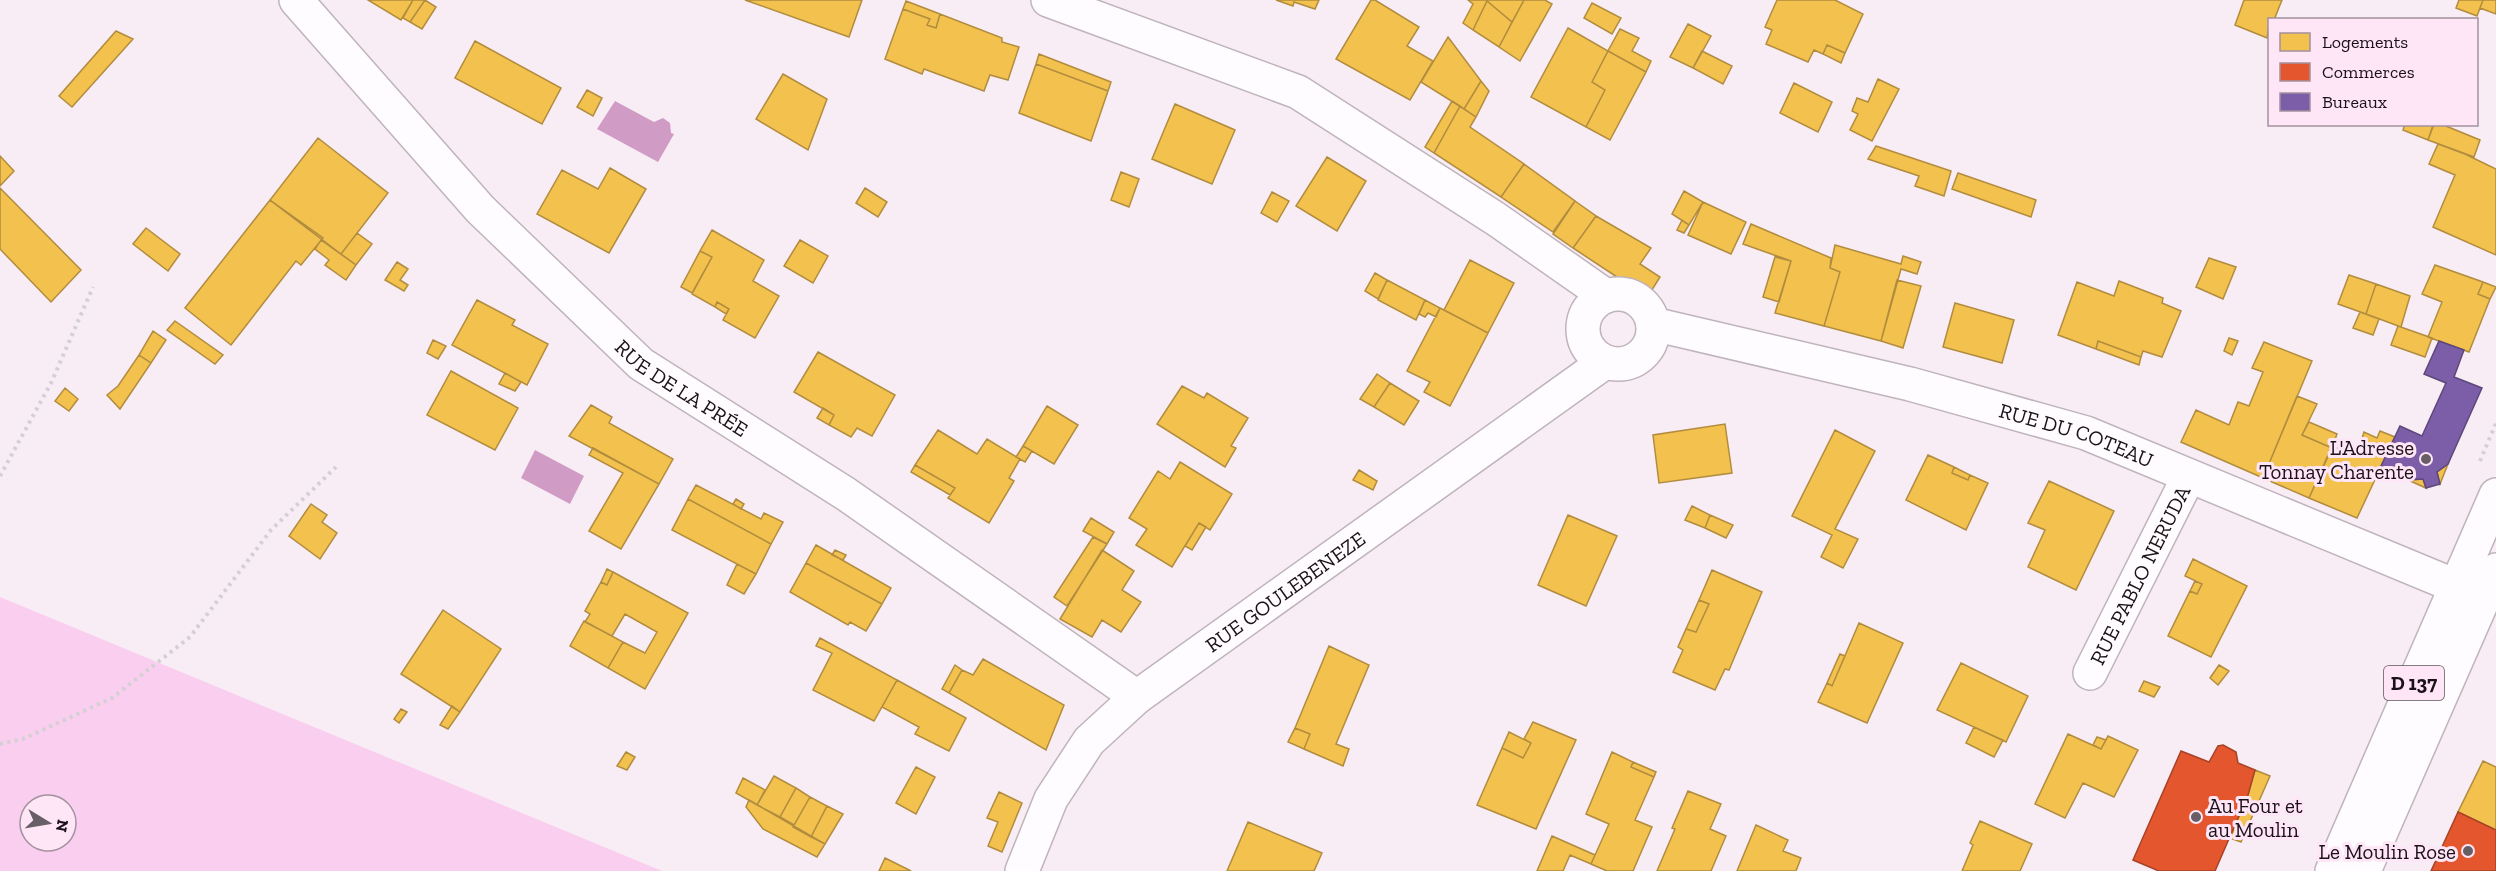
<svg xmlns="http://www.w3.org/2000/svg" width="2496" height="871" viewBox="0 0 2496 871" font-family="'Zilla Slab',serif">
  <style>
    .green { fill: #f9ceef; fill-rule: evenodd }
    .water { fill: #d09cc5 }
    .homes { fill: #f2c14e; stroke: #b28c3e; stroke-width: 1.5 }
    .shops { fill: #e4572e; stroke: #a84227; stroke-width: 1.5 }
    .offices { fill: #7b5ea7; stroke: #5e477c; stroke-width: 1.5 }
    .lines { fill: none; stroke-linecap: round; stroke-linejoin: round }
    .minor-casing { stroke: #bfb4bc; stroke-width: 36 }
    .major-casing { stroke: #bfb4bc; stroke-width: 36 }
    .path { stroke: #d3d0d2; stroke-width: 4; stroke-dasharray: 3 4.5; stroke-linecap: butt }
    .minor { stroke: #fefcfe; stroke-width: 33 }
    .major { stroke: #fefcfe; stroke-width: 33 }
    .poi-dot { fill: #685e65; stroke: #fee6f7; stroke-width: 2 }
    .labels { text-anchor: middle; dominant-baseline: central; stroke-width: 6; stroke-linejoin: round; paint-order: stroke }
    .shield { fill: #fee6f7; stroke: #5f515b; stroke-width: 1.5 }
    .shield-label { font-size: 20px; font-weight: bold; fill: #1b1118 }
    .street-label { font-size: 21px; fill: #1b1118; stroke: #fee6f7 }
    .poi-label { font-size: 21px; fill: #1b1118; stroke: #fee6f7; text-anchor: end }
  </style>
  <rect width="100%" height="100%" fill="#f8ecf5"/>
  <path class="green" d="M0,597l662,274h-662zM30,805h36v36h-36z"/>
  <path class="water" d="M615,101l39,21 9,-4 7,5 1,10 3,1 -16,28 -61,-33z
    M535,450l49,26 -14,28 -49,-26z"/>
  <path class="homes" d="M368,0h45l-12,20z
    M413,0h12l-15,22 -7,-4z
    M425,0l11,7 -14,22 -12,-7z
    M745,0h117l-13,37z
    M1276,0h43l-4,9 -21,-7 -1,4z
    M1371,0h4l44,27 -12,19 26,15 -23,39 -74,-41z
    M1468,0h56l-12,22 -25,-21 -14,29 -10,-7 10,-19z
    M1524,0h21l7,4 -32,57 -21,-14z
    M1777,0h58l28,14 -18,39 -18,-8 -4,9 -9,-4 -6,12 -42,-18 6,-14 -7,-3z
    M2244,0h38l-8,20h-4l-3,18 -32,-13z
    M2459,0h24l-6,16 -21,-8z
    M2483,0h13v14l-16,-6z
    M906,1l34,13 -4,14 -9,-3 3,-6 -27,-10z
    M1487,1l25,21 -13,25 -26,-17z
    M1592,3l29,15 -9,16 -28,-16z
    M903,9l27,10 -3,6 9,3 4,-14 62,24v4l17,5 -11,33 -18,-5 -6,16 -60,-22 -2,5 -37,-15z
    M1688,24l23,12 -18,32 -23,-11z
    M1568,28l40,23 -16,31 13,8 -19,37 -55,-30z
    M1620,29l19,9 -7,13 19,10 -5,11 -38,-21z
    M116,31l17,8 -61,68 -13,-11z
    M1448,37l33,44 -17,28 -43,-27z
    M475,41l86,47 -19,36 -87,-46z
    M1827,45l18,8 -4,10 -18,-9z
    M1608,51l38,21 -36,68 -24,-13 19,-37 -13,-8z
    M1702,51l30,15 -9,18 -30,-16z
    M1039,54l72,28 -3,9 -72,-27z
    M1036,64l72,27 -17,50 -72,-28z
    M783,74l44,25 -19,51 -52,-31z
    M1878,79l21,10 -27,52 -22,-11 8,-16 -6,-3 5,-13 11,4z
    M1481,81l8,10 -13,26 -12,-8z
    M1794,83l38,19 -14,30 -38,-19z
    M587,90l15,8 -9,18 -16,-9z
    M1452,101l8,5 -26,47 -9,-6z
    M1175,104l60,26 -23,54 -60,-25z
    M1460,106l16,11 -6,10 54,37 -23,33 -67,-44z
    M2405,124h26l2,1 -5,15 -25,-10z
    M2441,124l39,16 -6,17 -46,-17 6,-16z
    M318,138l70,55 -47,61 -71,-54z
    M2438,144l27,10 31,15v86l-63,-28 22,-52 -26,-11z
    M1876,146l75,25 -7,25 -29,-10 4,-10 -51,-17z
    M0,156l14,15 -14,15z
    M1327,157l39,24 -29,50 -41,-25z
    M1524,164l51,37 -22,31 -52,-35z
    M610,168l36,21 -37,64 -72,-39 25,-44 36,19z
    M1121,172l18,7 -10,28 -18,-7z
    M1958,173l78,27 -5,17 -79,-28z
    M0,188l81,82 -30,32 -51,-53z
    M865,188l22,14 -9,15 -22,-14z
    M1684,191l19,11 -14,23 -17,-11z
    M1272,192l17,9 -12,21 -16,-9z
    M270,200l53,38 -22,27 -5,-4 -65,84 -46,-37z
    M1575,201l21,15 -23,32 -20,-14z
    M1703,202l43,20 -15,32 -43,-19z
    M1596,216l55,32 -11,16 20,13 -10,16 -27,-12 -50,-33z
    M1682,220l7,5 -5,8 -7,-3z
    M1751,224l80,34 -1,10 10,4 -16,54 -49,-13 16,-52 -48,-17z
    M146,228l34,26 -12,17 -35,-27z
    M712,230l52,30 -11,21 26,15 -24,42 -32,-18 6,-11 -12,-7 -2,5 -23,-13 20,-37 -12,-6z
    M357,233l15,11 -16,21 -15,-11z
    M321,240l35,25 -10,15 -21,-15 4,-5 -14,-11z
    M800,240l28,16 -15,27 -29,-17z
    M1835,245l66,19 2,-8 18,6 -4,12 -16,-5 -20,72 -57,-15 16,-54 -10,-4z
    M700,251l12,6 -20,36 -11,-6z
    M1775,257l16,4 -12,41 -16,-5z
    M2209,258l27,9 -13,32 -27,-12z
    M1470,260l44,23 -26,50 -44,-23z
    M397,262l11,7 -8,11 8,5 -4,6 -19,-11z
    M2435,265l48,17 -5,12 12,5 -21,53 -41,-15 14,-35 -20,-8z
    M1375,273l12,7 -9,19 -13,-8z
    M2349,275l27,9 -10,30 -28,-10z
    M1387,280l38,20 -9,20 -38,-20z
    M1897,280l24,6 -18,62 -22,-7z
    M2119,281l44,17 -1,5 19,8 -19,46 -19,-6 -2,6 -43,-16 -2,8 -38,-14 19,-53 37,14z
    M2483,282l13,5 -6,12 -12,-5z
    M2376,284l34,12 -9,31 -35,-13z
    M477,300l38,20 -3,5 36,19 -21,41 -75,-40z
    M1425,300l15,8 -4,9 -8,-4 -3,4 -6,-3z
    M717,302l12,7 -3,5 -11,-7z
    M1955,303l59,17 -12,43 -59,-16z
    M1440,308l48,25 -38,73 -26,-14 6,-10 -23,-11z
    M2360,312l19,7 -6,16 -20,-7z
    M175,321l48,34 -8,9 -48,-34z
    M2398,326l34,12 -7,19 -34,-12z
    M153,331l13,9 -15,23 -12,-8z
    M2229,338l9,3 -6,14 -8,-4z
    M433,340l13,6 -8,13 -11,-6z
    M2098,341l43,16 -2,8 -43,-16z
    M2264,342l48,19 -49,117 -82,-36 15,-32 33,15 9,-23 11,4 14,-34 -11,-4z
    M818,352l77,43 -23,41 -15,-8 -6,9 -22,-12 5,-10 -40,-23z
    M139,355l12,8 -31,46 -13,-14 11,-9z
    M451,371l67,37 -23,42 -68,-35z
    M505,373l16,9 -6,9 -16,-7z
    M1377,374l13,9 -16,24 -14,-8z
    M1390,383l29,18 -15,24 -30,-18z
    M1182,386l22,12 3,-5 41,25 -17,28 5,2 -11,19 -68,-43z
    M65,388l13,11 -9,12 -14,-10z
    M2297,396l20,8 -15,31 30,13 -23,50 -46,-20z
    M591,405l21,12 -3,6 64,36 -14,25 -90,-48z
    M1047,406l31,19 -24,39 -31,-18z
    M823,408l11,7 -5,10 -12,-7z
    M2309,422l28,12 -5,14 -30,-13z
    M1725,424l7,49 -73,10 -6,-48z
    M938,430l39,24 10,-15 33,20 -11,19 5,3 -25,42 -41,-25 7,-10 -40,-23z
    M1835,430l40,21 -40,78 23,10 -15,29 -22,-11 11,-22 -40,-19z
    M2380,431l15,6 -38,81 -48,-20 23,-52 24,11 8,-25 13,6z
    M1023,446l9,5 -7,11 -9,-5z
    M593,448l66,36 -38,65 -32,-18 34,-58 -34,-18z
    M1928,455l26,12 -2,6 16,7 2,-5 18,8 -22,47 -60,-30z
    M1180,462l52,32 -22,36 -11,-7 -27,44 -36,-22 11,-16 -18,-11 29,-47 12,8z
    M2448,464l-8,20 -3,-12z
    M915,465l40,23 -5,7 -39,-23z
    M1954,467l16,8 -2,5 -16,-7z
    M1359,470l18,11 -4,9 -20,-10z
    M2423,479l3,9 -18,-8z
    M2049,481l65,30 -38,79 -48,-23 17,-37 -17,-7z
    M696,485l65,34 3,-6 19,9 -12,22 -83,-45z
    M688,499l83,45 -15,30 -84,-44z
    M736,499l8,5 -3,5 -8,-5z
    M311,504l16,11 -5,7 15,11 -17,26 -31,-23z
    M1692,506l18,9 -5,13 -20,-8z
    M1568,515l49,21 -31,70 -48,-21z
    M1710,515l23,10 -7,13 -21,-10z
    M1091,518l23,14 -7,12 -24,-13z
    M1199,523l7,4 -14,23 -7,-4z
    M1093,537l14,7 -40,62 -13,-9z
    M816,545l75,43 -9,16 -76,-41z
    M835,550l11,5 -3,5 -11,-5z
    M1102,550l32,21 -12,19 19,12 -20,30 -19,-12 -10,17 -32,-18z
    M2193,559l54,27 -36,71 -43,-21 22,-45 7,3 5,-10 -17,-8z
    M806,563l76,41 -16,27 -16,-9 -2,3 -58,-33z
    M737,564l19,10 -12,20 -17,-9z
    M607,569l6,3 -6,13 -6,-3z
    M1712,570l50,22 -33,78 -4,-1 -10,21 -42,-18 10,-22 -5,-3 8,-18 10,3 13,-28 -10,-4z
    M613,572l75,41 -43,76 -37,-21 15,-26 22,11 12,-21 -32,-18 -13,22 -27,-14 5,-8 -5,-3 16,-29 6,3z
    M2195,581l7,3 -5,10 -7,-3z
    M1699,600l10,4 -13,28 -10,-3z
    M443,610l58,39 -41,63 -59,-38z
    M584,621l39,21 -15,26 -38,-22z
    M1859,623l44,20 -36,80 -49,-21 9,-19 5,3z
    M820,638l77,42 -23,41 -61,-31 19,-37 -16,-7z
    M1329,646l40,19 -33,79 13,5 -6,17 -39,-17 6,-15 -15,-6z
    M1840,654l5,2 -13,30 -5,-3z
    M983,659l81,46 -18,45 -97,-57 13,-23 11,5z
    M1961,663l67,33 -22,46 -69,-32z
    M955,665l7,5 -13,23 -7,-4z
    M2219,665l10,6 -11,14 -8,-7z
    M897,680l69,38 -17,33 -34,-17 4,-7 -37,-20z
    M2144,681l16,6 -6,10 -15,-6z
    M452,706l8,6 -12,17 -8,-4z
    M401,709l6,3 -8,11 -5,-4z
    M1533,722l43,18 -40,89 -59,-24 25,-57 21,10 8,-15 -7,-4z
    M1974,727l29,13 -9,17 -28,-14z
    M1295,728l15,6 -6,15 -16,-7z
    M1509,732l22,11 -8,15 -21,-10z
    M2068,734l33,15 7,-13 30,14 -24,47 -31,-14 -18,35 -30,-14z
    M2097,737l9,3 -5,9 -8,-4z
    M626,752l9,5 -8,13 -10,-4z
    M1612,752l21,10 -2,5 23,10 -19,43 17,7 -19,44h-26l-16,-7 18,-40 -23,-10z
    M2483,761l13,6v63l-38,-18z
    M1633,762l23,10 -2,5 -23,-10z
    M916,767l19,10 -19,37 -20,-11z
    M2255,770l15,6 -29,66 -11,-4 18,-43z
    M774,776l22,12 -16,29 -23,-12z
    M743,778l22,12 -8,15 -21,-12z
    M796,788l14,9 -16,28 -14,-8z
    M1688,791l33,13 -11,25 16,7 -15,35h-54l18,-42 -3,-1z
    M999,792l23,11 -20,49 -14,-6 10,-24 -11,-4z
    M810,797l17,9 -16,31 -18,-10z
    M749,800l76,44 -8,13 -54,-28 -17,-22z
    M827,806l16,8 -18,30 -14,-7z
    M1980,821l52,23 -12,27h-58l11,-26 -3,-2z
    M1248,822l74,31 -8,18h-87z
    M1756,825l32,15 -5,11 18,7 -5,13h-59z
    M1552,836l43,19 -4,9 -21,-9 -7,16h-26z
    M885,858l26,13h-32z"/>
  <path class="shops" d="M2223,745l13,7 2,11 17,7 -7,25 -33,76h-56l-26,-11 48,-109 28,11 9,-16z
    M2458,812l38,18v41h-65z"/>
  <path class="offices" d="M2439,341l25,9 -10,27 28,11 -34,76 -11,8 3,12 -14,4 -3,-9 -15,1 -28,-12 20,-42 22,10 24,-53 -22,-9z"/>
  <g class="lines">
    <g class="minor-casing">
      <g id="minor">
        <path id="s1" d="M296,0l184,209 161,155 205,130 291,203"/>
        <path d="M1048,0l250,92 198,127 110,77"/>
        <circle cx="1618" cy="329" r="35"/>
        <path id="s2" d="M1653,324l257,60 176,49 396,164"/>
        <path id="s3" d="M2090,673l99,-197"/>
        <path id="s4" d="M1022,871l29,-72 38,-58 48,-44 468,-335"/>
      </g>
    </g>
    <g class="major-casing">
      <path id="major" d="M2332,871l164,-376
        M2364,871l132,-301"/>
    </g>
    <path class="path" d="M2480,461l16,-38
      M0,476l51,-93 42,-96
      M0,744l23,-5 89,-41 78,-61 81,-107 65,-63"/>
    <use href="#minor" class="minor"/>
    <use href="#major" class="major"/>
  </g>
  <g class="poi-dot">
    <circle cx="2426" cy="459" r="6"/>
    <circle cx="2196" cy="817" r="6"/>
    <circle cx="2468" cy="851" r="6"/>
  </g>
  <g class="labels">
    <rect class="shield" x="2384" y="666" width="60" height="34" rx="4.5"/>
    <g class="shield-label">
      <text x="2414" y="683">D 137</text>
    </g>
    <g class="street-label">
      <text stroke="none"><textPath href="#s1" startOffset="549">RUE DE LA PRÉE</textPath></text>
      <text stroke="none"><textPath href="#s2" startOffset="438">RUE DU COTEAU</textPath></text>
      <text stroke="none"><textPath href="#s3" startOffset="110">RUE PABLO NERUDA</textPath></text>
      <text stroke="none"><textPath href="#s4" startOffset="394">RUE GOULEBENEZE</textPath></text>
    </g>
    <g class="poi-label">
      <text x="2414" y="447">L'Adresse<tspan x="2414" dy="24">Tonnay Charente</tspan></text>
      <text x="2208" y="805" text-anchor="start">Au Four et<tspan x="2208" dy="24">au Moulin</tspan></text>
      <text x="2456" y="851">Le Moulin Rose</text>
    </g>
  </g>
  <rect x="2268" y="18" width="210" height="108" fill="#fee6f7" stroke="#a3919e" stroke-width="1.5"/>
  <rect x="2280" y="33" width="30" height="18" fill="#f2c14e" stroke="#a3919e" stroke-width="1.5"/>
  <text x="2322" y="48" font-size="18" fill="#1b1118">Logements</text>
  <rect x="2280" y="63" width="30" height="18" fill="#e4572e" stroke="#a3919e" stroke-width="1.5"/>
  <text x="2322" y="78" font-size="18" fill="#1b1118">Commerces</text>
  <rect x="2280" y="93" width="30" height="18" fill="#7b5ea7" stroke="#a3919e" stroke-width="1.5"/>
  <text x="2322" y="108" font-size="18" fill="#1b1118">Bureaux</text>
  <g transform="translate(48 823) rotate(101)"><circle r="28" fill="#fee6f7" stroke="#a3919e" stroke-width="1.5"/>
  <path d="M0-4.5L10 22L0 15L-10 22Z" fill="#685e65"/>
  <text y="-9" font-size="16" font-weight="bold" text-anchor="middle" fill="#1b1118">N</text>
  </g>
</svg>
